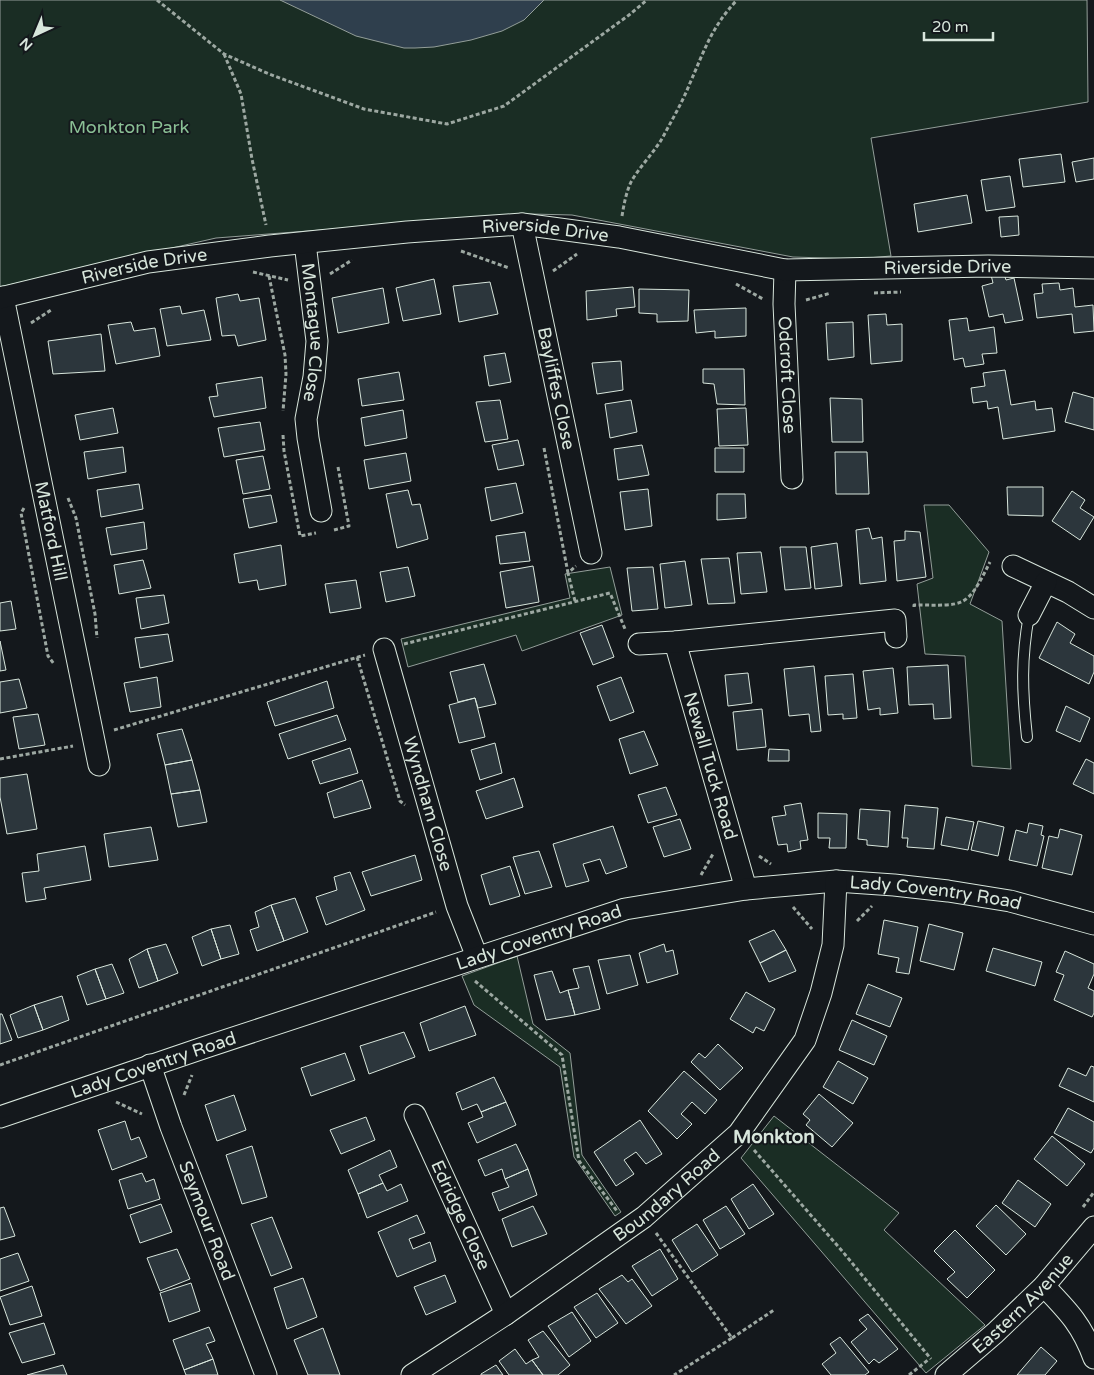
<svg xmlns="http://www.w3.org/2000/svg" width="1094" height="1375" viewBox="0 0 1094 1375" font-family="'Varela Round',sans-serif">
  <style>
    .green { fill: #1a2d24; stroke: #939e99 }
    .water { fill: #2f3f4d; stroke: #939e99 }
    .building { fill: #2c363c; stroke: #d8e6dc }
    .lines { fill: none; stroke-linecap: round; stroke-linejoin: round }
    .service-casing { stroke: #d8e6dc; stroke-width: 12 }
    .minor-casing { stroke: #d8e6dc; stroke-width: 23 }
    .path { stroke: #9da8a2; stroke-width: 3; stroke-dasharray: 4 2.5; stroke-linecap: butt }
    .service { stroke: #14181c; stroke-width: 10 }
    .minor { stroke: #14181c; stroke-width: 21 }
    .labels { text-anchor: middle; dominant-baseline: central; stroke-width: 4; stroke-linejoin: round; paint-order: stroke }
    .park-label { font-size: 18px; fill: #8ac095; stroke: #14181c }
    .street-label { font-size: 18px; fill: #d8e6dc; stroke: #14181c }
    .neighbourhood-label { font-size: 19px; font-weight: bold; fill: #d8e6dc; stroke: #14181c }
  </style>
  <rect width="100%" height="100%" fill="#14181c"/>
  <path class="green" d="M0,0h1087l1,102 -217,36 20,118 -35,3 -63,-2 -221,-42 -41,-1 -315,24 -216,49z
    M924,505h25l40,47 -19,52 32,17 9,148 -39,-3 -7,-110 -40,-2 -8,-70 16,-6z
    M610,567l12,48 -100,36 -6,-16 -108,32 -7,-28 169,-41 -5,-24z
    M517,956l16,68 37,29 12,102 39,57 -6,4 -41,-59 -14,-90 -86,-62 -12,-29z
    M774,1116l125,97 -15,17 101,95 -59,48 -185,-215z"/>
  <path class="water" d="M280,0h264l-20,20 -22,11 -31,9 -37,7 -19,1h-11l-48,-12z"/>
  <path class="building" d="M1061,154l4,28 -42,5 -4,-28z
    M1094,158v21l-18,3 -4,-20z
    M1010,176l5,31 -29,4 -5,-31z
    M967,195l5,28 -54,9 -4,-28z
    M1018,216l1,19 -18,2 -2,-20z
    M1004,273l2,7 8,-2 9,42 -18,3 -2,-9 -14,3 -7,-31 11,-3 -2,-8z
    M434,279l7,35 -38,7 -7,-33z
    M490,282l8,32 -39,8 -6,-36z
    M1059,283l1,7 13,-2 2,19 18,-2 1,26 -20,2 -2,-19 -35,4 -3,-24 9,-1 -1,-9z
    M633,287l2,20 -19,2 1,7 -30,4 -1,-29z
    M383,288l6,35 -51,10 -6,-35z
    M639,289l50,1 -1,31 -31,1v-8l-18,-1z
    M238,294l2,7 19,-3 7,42 -28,6 -3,-11 -13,1 -6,-38z
    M180,306l2,8 22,-4 7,30 -44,6 -7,-37z
    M746,308v28l-31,2v-7l-19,2 -2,-23z
    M886,314l1,11 15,-1v37l-31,3 -3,-49z
    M967,318l2,13 25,-4 3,26 -15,1 2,10 -19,3 -2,-9 -9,2 -5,-40z
    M131,322l3,9 21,-3 5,28 -44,8 -8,-39z
    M853,322l1,35 -26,3 -2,-37z
    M101,334l4,37 -52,3 -5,-33z
    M505,353l6,29 -22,4 -5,-30z
    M621,361l2,29 -26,4 -5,-31z
    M703,369h41l1,36 -28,-1 -3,-20 -11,-1z
    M1005,370l6,35 24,-4 1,9 16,-2 3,23 -52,8 -5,-32 -10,2 -1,-8 -14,2 -2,-15 14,-2 -2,-13z
    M399,372l5,28 -42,6 -4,-27z
    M262,377l4,31 -52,9 -5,-20 9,-1 -2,-12z
    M1073,392l21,6v32l-29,-8z
    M830,398l32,1 1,43h-31z
    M500,400l8,39 -23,3 -9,-40z
    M631,400l6,32 -27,6 -5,-34z
    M113,408l5,25 -38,7 -5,-25z
    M746,408l2,37 -29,1 -2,-37z
    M403,410l4,28 -42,8 -4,-28z
    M260,422l5,28 -41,7 -6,-29z
    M518,440l6,25 -26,5 -6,-25z
    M642,445l7,30 -31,5 -4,-31z
    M123,447l3,25 -38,7 -4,-27z
    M715,448h29v24h-29z
    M835,452h32l2,42h-33z
    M406,453l5,28 -42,8 -5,-29z
    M263,456l7,33 -27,5 -7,-34z
    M516,483l7,30 -32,8 -6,-33z
    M139,484l4,25 -42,8 -4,-27z
    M1007,487h36v29l-35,-1z
    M648,489l4,37 -27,4 -5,-38z
    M408,490l4,15 8,-1 8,35 -31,9 -11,-54z
    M1072,491l13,9 -5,8 14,9 -14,23 -28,-19z
    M717,494h28l1,24 -29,2z
    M271,495l6,27 -28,6 -6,-29z
    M144,522l3,27 -36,6 -5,-27z
    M869,528l3,11 10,-2 4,44 -26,3 -4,-54z
    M905,531l15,1 6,45 -29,4 -3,-40 11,-1z
    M525,532l5,29 -30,3 -4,-28z
    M837,543l5,43 -27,3 -4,-42z
    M281,545l5,40 -27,5 -2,-10 -18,3 -5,-29z
    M780,547h26l5,41 -26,2z
    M761,552l6,40 -26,2 -4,-41z
    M729,558l6,45 -27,1 -7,-45z
    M143,560l8,28 -32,6 -5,-29z
    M685,561l7,44 -27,3 -5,-44z
    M533,566l6,36 -33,6 -6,-36z
    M408,567l7,29 -29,6 -6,-30z
    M653,567l5,42 -26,2 -5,-43z
    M356,580l5,28 -31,5 -5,-29z
    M164,595l5,28 -28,6 -5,-31z
    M11,601l5,28 -16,2v-28z
    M1057,622l18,12 -5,9 24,13v16l-5,12 -50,-26z
    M602,625l12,32 -21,8 -13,-32z
    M168,634l5,27 -33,7 -5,-30z
    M0,641l6,29 -6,1z
    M484,664l12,40 -18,4 -3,-10 -17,4 -8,-30z
    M948,665l3,53 -17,1 -1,-15 -24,1 -2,-38z
    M814,666l7,65 -10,1 -2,-18 -20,2 -5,-47z
    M893,668l5,45 -18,2v-7l-12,2 -5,-39z
    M748,673l4,30 -24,3 -3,-31z
    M853,674l4,44 -14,1v-5l-15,1 -3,-39z
    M157,677l4,30 -31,5 -6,-29z
    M621,677l13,35 -24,9 -13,-35z
    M19,679l8,29 -27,5v-31z
    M327,681l7,27 -59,18 -8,-24z
    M475,698l10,39 -26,6 -10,-38z
    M1066,706l24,12 -10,24 -24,-11z
    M762,709l4,38 -29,3 -4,-38z
    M38,714l7,31 -26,4 -6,-32z
    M337,715l9,25 -58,19 -9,-25z
    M182,729l10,31 -27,5 -8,-31z
    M644,731l14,34 -28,9 -11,-35z
    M495,743l7,30 -22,7 -9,-30z
    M350,748l8,25 -38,11 -8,-23z
    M769,749l20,1v11h-21z
    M1086,759l8,4v31l-21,-10z
    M192,760l8,30 -29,4 -6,-29z
    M27,774l10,55 -30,5 -7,-37v-19z
    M514,778l9,29 -37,12 -10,-28z
    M362,780l9,28 -37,10 -7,-25z
    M666,787l11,28 -29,8 -10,-28z
    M200,790l7,32 -29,5 -7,-33z
    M801,803l7,37 -8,1 1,8 -13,3 -1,-8 -9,1 -6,-28 14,-2 -2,-9z
    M905,805l33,3 -4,41 -27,-2 1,-9h-6z
    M860,809l30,2 -2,36 -21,-2v-5l-9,-1z
    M818,813l29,1 -1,34h-17l1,-10h-12z
    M946,817l28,5 -6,28 -27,-5z
    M680,819l11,30 -27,8 -11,-30z
    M978,821l26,6 -6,29 -27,-6z
    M1029,823l14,3 -2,9 3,1 -7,30 -28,-6 7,-30 11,3z
    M613,826l14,41 -21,7 -6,-15 -17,5 6,17 -23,6 -13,-43z
    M151,827l7,33 -49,7 -5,-33z
    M1060,829l22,6 -10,40 -30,-7 7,-32 9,2z
    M85,846l6,34 -47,8 2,11 -20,3 -4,-29 17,-2 -2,-17z
    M539,851l13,36 -27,7 -12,-37z
    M415,855l7,25 -51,16 -9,-24z
    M510,866l10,30 -30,9 -9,-30z
    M350,872l15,38 -39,15 -10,-28 21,-7 -3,-13z
    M295,898l13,34 -24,9 -13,-36z
    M271,905l13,36 -27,10 -7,-21 9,-3 -4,-15z
    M884,920l34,7 -9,47 -13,-2 3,-14 -21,-4z
    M929,924l34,9 -9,37 -34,-9z
    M230,925l9,29 -18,5 -10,-30z
    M211,929l10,30 -19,7 -10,-29z
    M774,930l12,20 -26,13 -11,-22z
    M166,944l12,29 -20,8 -11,-32z
    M664,944l2,8 7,-2 5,24 -31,9 -8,-30z
    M993,948l49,14 -7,24 -49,-15z
    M147,949l11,32 -19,7 -10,-29z
    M786,950l10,21 -27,11 -9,-19z
    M1065,951l29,13v10l-6,14 6,3v22l-2,4 -38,-17 10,-25 -8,-3z
    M630,955l8,30 -31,9 -9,-34z
    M112,964l12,29 -18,6 -11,-30z
    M589,966l11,43 -25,6 -7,-25 11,-2 -6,-19z
    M95,969l11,30 -19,6 -10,-29z
    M552,971l8,22 8,-3 7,25 -29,5 -12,-45z
    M868,984l34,14 -12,29 -34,-13z
    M746,992l29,17 -11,22 -8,-4 -3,6 -23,-14z
    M62,996l7,24 -26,10 -9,-25z
    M34,1005l9,25 -25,8 -8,-23z
    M465,1006l11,29 -47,16 -9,-28z
    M0,1014h2l10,26 -12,4z
    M852,1020l35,16 -13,29 -35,-15z
    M404,1032l11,25 -46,17 -9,-28z
    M718,1044l25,24 -23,22 -29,-28 8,-9 6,5z
    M345,1053l10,27 -44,16 -10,-28z
    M838,1061l30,17 -15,26 -30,-17z
    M1091,1066l3,1v35l-35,-16 9,-18 18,8z
    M684,1071l33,29 -12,14 -13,-12 -11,12 11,10 -15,15 -29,-28z
    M494,1077l12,25 -25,10 -4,-8 -15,6 -6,-17z
    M819,1094l34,29 -21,24 -26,-22 4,-5 -7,-6z
    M234,1095l12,35 -29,11 -12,-36z
    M506,1102l10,23 -39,18 -9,-20 15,-6 -2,-5z
    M1068,1108l26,14v26l-3,5 -37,-20z
    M366,1117l9,23 -34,14 -11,-24z
    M640,1120l22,34 -16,10 -10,-12 -12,8 10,14 -18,12 -22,-34z
    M125,1121l6,19 8,-3 8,20 -35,13 -14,-40z
    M1052,1136l33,28 -18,22 -33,-27z
    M516,1144l12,25 -23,10 -3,-10 -17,7 -7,-16z
    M252,1146l15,51 -25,7 -16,-49z
    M390,1150l7,17 -18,8 4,8 -25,11 -10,-24z
    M528,1169l9,26 -38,16 -7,-18 17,-6 -4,-8z
    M142,1173l4,9 8,-3 6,20 -32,10 -9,-29z
    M1018,1180l33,24 -16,23 -33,-24z
    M383,1183l4,8 14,-7 7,17 -41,17 -9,-24z
    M753,1184l21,30 -25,15 -18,-30z
    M161,1204l11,28 -32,11 -10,-28z
    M996,1205l30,29 -20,21 -30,-29z
    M533,1206l14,28 -35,13 -10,-28z
    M726,1206l19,28 -25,15 -17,-29z
    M4,1207l11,29 -15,4v-32z
    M417,1215l8,18 -16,6 4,10 17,-7 6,19 -39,16 -19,-45z
    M272,1217l20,51 -21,8 -20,-52z
    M697,1224l21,31 -26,17 -20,-32z
    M955,1230l40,40 -28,28 -20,-19 8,-7 -21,-21z
    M177,1249l13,30 -30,12 -13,-33z
    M660,1249l18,30 -26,17 -20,-30z
    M18,1253l11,28 -29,10v-32z
    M445,1275l11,27 -30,13 -12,-28z
    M622,1275l6,7 4,-3 20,27 -26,18 -27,-35z
    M303,1278l14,39 -30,12 -13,-41z
    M191,1283l9,28 -31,11 -9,-29z
    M32,1286l10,30 -32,9 -10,-28z
    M597,1293l21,30 -22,15 -22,-31z
    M572,1312l19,29 -22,16 -21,-31z
    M868,1314l30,35 -19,14 -5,-4 -5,5 -18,-22 16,-13 -8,-9z
    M44,1323l11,31 -33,9 -13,-30z
    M209,1327l6,14 -9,3 7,15 -29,11 -11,-30z
    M323,1328l17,47h-32l-14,-35z
    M543,1331l27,34 -12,10h-15l-11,-15 7,-3 -11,-17z
    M840,1337l29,35 -4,3h-34l-9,-11 14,-11 -6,-9z
    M1041,1347l16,14 -12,14h-28z
    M515,1349l11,15 6,-4 11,15h-34l-10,-14z
    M213,1359l5,16h-32l-2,-5z
    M63,1365l4,10h-40z
    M496,1365l7,10h-22v-1z"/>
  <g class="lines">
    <g class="service-casing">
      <path id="service" d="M1027,737c-5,-46 -6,-78 2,-122"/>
    </g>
    <g class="minor-casing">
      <g id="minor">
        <path id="s1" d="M522,224l69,329"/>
        <path id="s2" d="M305,243l12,98 -3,36 -8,42 2,19 13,73"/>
        <path id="s3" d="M785,270l-1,34 8,174"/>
        <path id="s4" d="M3,297l96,468"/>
        <path id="s5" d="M0,298l148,-36 122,-16 137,-14 115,-8 97,13 166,33 203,-4 106,2"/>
        <path d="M1013,566l55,26 26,16"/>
        <path d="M1029,615l17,-33"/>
        <path id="s6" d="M675,642l71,247"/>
        <path d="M639,644l36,-2 220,-22 1,17"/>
        <path id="s7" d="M384,649l73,257 20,51"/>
        <path id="s8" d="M150,1065l21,62 95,248"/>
        <path id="s9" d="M415,1115l91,199"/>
        <path id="s10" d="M0,1117l203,-69 422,-139 121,-20 90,-8 58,4 54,6 62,10 84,23"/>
        <path d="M1044,1286c24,25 38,39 50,72"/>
        <path id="s11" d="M412,1375l94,-61 138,-97 95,-84 66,-93 16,-47 12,-48 3,-64"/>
        <path id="s12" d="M946,1375l49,-42 49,-47 50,-59"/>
      </g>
    </g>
    <path class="path" d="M157,0l67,54 45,20 95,35 83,15 57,-18 125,-91 18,-15
      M224,54l17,40 11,65 14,66
      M622,216c2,-12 4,-23 9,-34 8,-15 24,-30 33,-47 9,-17 19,-34 26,-52 15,-34 21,-55 47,-83
      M461,251l48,17
      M553,271l24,-17
      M253,272l35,8
      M330,274l22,-14
      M269,276l16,79 1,19 -3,37
      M736,284l27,15
      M874,293l27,-1
      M806,300l25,-7
      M31,323l20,-13
      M283,435l1,16 16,85 16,-3
      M544,448l24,125
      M68,498l8,20 19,96 2,24
      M24,508l-3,5 27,143 6,8
      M334,530l15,-4 -11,-59
      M575,601l-7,-28 8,-7
      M914,607v-2c51,0 52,5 76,-43
      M404,644l206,-51 15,36
      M357,657l43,144 5,4
      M114,730l251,-75
      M0,759l73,-13
      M759,856l12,8
      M701,875l12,-21
      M793,907l19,22
      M857,921l15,-15
      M475,981l87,74 17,106 38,50
      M0,1065l436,-153
      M184,1095l8,-20
      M116,1102l26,12
      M754,1150l89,102 88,107
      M1083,1207l11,-15
      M656,1233l76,105 -58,37
      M732,1338l42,-28
      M909,1375l19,-15"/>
    <use href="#service" class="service"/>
    <use href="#minor" class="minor"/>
  </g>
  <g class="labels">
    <g class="park-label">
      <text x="129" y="127">Monkton Park</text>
    </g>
    <g class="street-label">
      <text stroke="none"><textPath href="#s5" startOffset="552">Riverside Drive</textPath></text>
      <text stroke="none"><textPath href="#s5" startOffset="148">Riverside Drive</textPath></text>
      <text stroke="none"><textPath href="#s5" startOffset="958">Riverside Drive</textPath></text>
      <text stroke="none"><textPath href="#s2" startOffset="90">Montague Close</textPath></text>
      <text stroke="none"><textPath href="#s3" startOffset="105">Odcroft Close</textPath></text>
      <text stroke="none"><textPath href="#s1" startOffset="168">Bayliffes Close</textPath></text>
      <text stroke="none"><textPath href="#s4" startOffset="239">Matford Hill</textPath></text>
      <text stroke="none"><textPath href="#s6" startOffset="129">Newall Tuck Road</textPath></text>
      <text stroke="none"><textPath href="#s7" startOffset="161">Wyndham Close</textPath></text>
      <text stroke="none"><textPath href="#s10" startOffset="972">Lady Coventry Road</textPath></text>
      <text stroke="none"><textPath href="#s10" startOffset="568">Lady Coventry Road</textPath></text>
      <text stroke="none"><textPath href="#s10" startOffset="162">Lady Coventry Road</textPath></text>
      <text stroke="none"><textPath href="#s11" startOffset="312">Boundary Road</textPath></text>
      <text stroke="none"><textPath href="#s9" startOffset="110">Edridge Close</textPath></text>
      <text stroke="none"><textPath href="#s8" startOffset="166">Seymour Road</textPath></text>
      <text stroke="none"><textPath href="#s12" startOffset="105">Eastern Avenue</textPath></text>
    </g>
    <g class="neighbourhood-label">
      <text x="774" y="1137">Monkton</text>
    </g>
  </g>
  <g transform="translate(35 35) rotate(224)" stroke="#14181c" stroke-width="4" paint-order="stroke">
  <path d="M0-4L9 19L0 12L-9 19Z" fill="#d8e6dc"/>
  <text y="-8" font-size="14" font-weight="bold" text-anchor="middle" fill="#d8e6dc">N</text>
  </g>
  <path d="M924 32v8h69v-8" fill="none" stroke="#d8e6dc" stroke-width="2.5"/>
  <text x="932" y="32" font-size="15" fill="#d8e6dc" stroke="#14181c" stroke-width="4" paint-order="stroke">20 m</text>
</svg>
